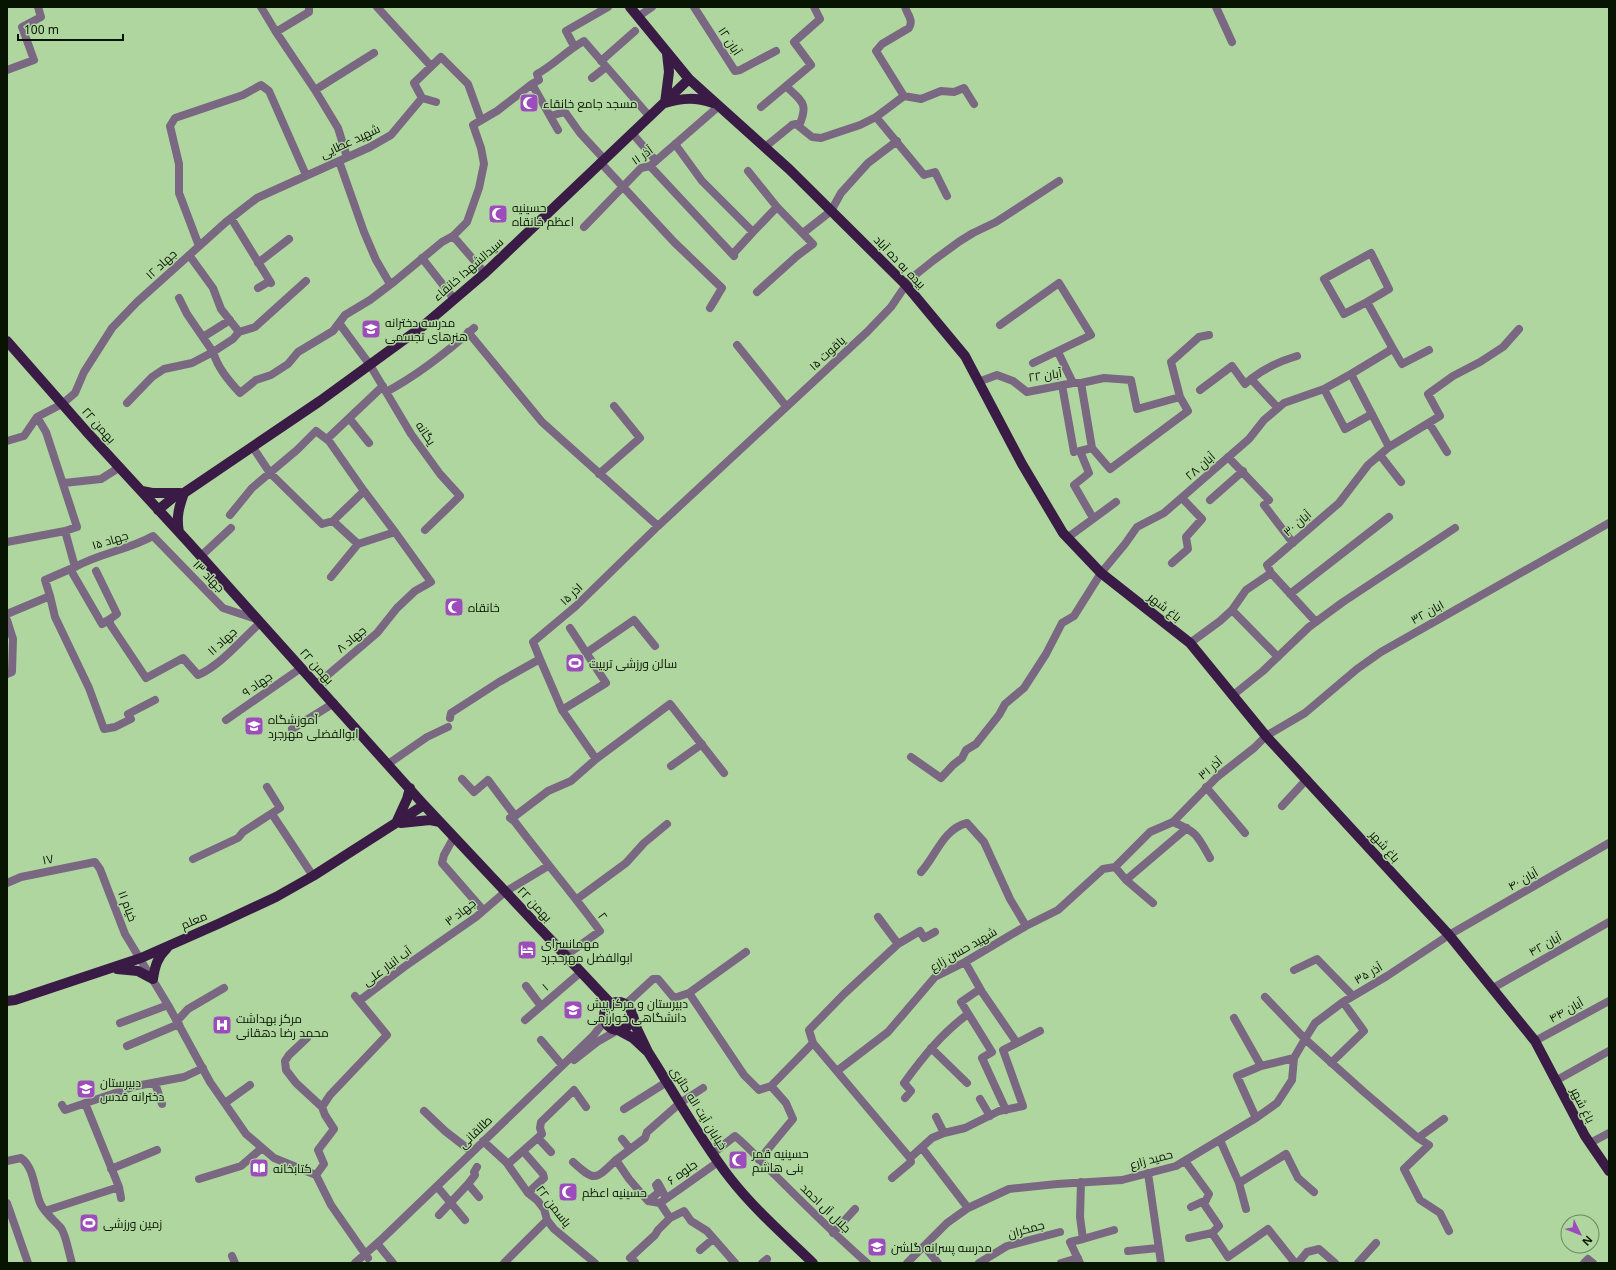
<svg xmlns="http://www.w3.org/2000/svg" width="1616" height="1270" viewBox="0 0 1616 1270" font-family="'Noto Sans',Cairo,sans-serif">
  <style>
    .lines { fill: none; stroke-linecap: round; stroke-linejoin: round }
    .minor { stroke: #7a6882; stroke-width: 8 }
    .major { stroke: #3a1b46; stroke-width: 10 }
    .labels { text-anchor: middle; dominant-baseline: central; stroke-width: 3; stroke-linejoin: round; paint-order: stroke }
    .street-label { font-size: 12px; fill: #071402; stroke: #b0d69f }
    .poi-label { font-size: 12px; fill: #071402; stroke: #b0d69f; text-anchor: start }
  </style>
  <rect width="100%" height="100%" fill="#b0d69f"/>
  <g class="lines">
    <path class="minor" d="M261,7l15,25 33,-20v-5
      M377,7l54,59
      M694,7l41,64 5,-1 36,-19
      M1216,7l16,35
      M639,16l13,-9
      M276,32l39,58
      M574,46l-8,-15 42,-24
      M601,61l34,-30
      M7,70l27,-10 -12,-33 19,-10 -3,-10
      M592,78l14,-11
      M786,86c16,16 23,17 13,40
      M904,96l-28,-45 6,-7 27,-16c5,-8 -2,-14 -4,-21
      M422,98l14,4
      M761,107l50,-42 -17,-23 26,-23 -6,-12
      M550,116l8,14
      M876,117l48,58 11,-3 12,24
      M632,133l24,28
      M675,144l27,37 51,51 -20,22
      M765,147l27,-22 4,-1 16,13 9,1 39,-13 16,-8 28,-21 17,3 20,-8 13,1 10,-4 10,16
      M347,157l-9,-29 -23,-38 59,-37
      M604,159l-24,-26 -15,-21 -15,4 -18,-32 7,-4 -2,-6c17,-9 30,-24 47,-33l66,76
      M339,161l25,71 12,28 14,24
      M600,162l74,80 48,46 -12,20
      M650,166l84,90
      M748,171l29,36 36,37 -16,12 -40,36
      M231,218l40,65
      M584,227l57,-59 9,-2 69,-60
      M753,232l24,-25
      M803,233l28,-22 10,-18 27,-30 29,-22
      M453,236l32,37
      M199,246l-20,-53v-29l-9,-38 5,-8 68,-23 18,-10 8,6 37,84
      M189,255l24,33 8,21 18,23
      M422,258l32,41
      M258,263l31,-24
      M306,281l-51,46 -16,5 -6,7 -20,13c5,16 15,28 27,41l16,-13 15,-5 17,-11 10,-12 35,-21 12,-16 25,-15 25,-19 47,-39 11,-6 14,-14 12,-34 5,-24 -3,-16 -8,-23 24,-14 35,-27
      M258,288l12,-7
      M339,323l31,42 41,69 29,40 20,22 -35,34
      M1000,325l59,-42 32,52 -58,28
      M468,332l74,90 116,104
      M203,337l27,-17
      M737,345l49,61
      M1392,347l10,17 27,-14
      M1058,352l15,31h8l11,65 -12,3 9,22 -15,12 19,33
      M1351,374l38,-23 3,-4 -25,-45 22,-13 -18,-36 -47,26 20,35 23,-12
      M1251,379c14,-11 29,-18 46,-23
      M978,382l19,-7 16,6 14,11 46,-9
      M1081,383l23,-5 27,2 6,29 43,-12
      M1062,385l12,67
      M1200,390l32,-24 13,18 6,-5 27,29
      M386,392c32,-17 61,-40 88,-64
      M127,403l25,-26 12,-8 28,-6 21,-11 -26,-38 -8,-16
      M1372,414l-27,15 -21,-40 27,-15 38,73
      M37,417l9,15 31,95 -12,4
      M349,418l20,25
      M1429,423l18,29
      M327,439l56,-53
      M7,441l17,-5 13,-19 25,-13 13,-11 9,-21 28,-44 25,-26 89,-80 31,-24 113,-51 21,-12 31,-37 -8,-15 27,-26 27,27 13,36
      M252,446l18,27 52,51 11,-3 31,-30 31,41
      M1092,448l18,21 78,-58 -8,-14 -9,-35 28,-25 10,-2
      M1380,455l21,27
      M1228,457l41,43
      M599,474l41,-36 -26,-32
      M64,483l37,-4 19,-12
      M1210,500l33,-29
      M1264,505l29,38
      M230,515l22,-27 45,-38 19,-19 13,10 35,50
      M333,521l25,23
      M1067,538l49,-36
      M7,542l58,-11 10,36 -30,13 5,16 -43,18
      M201,556l30,-28
      M1172,563l16,-14 -2,-12 16,-18 -20,-21
      M75,567c25,-14 53,-17 78,-31l70,72 33,11
      M96,571l21,43 -7,5v5l36,54 37,-20 15,17c22,-9 44,-36 62,-52
      M1271,573l45,49
      M73,574l29,50 8,-5
      M1290,594l99,-77
      M50,596l5,21 34,71 15,41 11,-2 16,-8 -3,-5 27,-14
      M1232,610l46,47
      M7,620l6,19 -1,33 -5,2
      M570,628l36,55 -44,27 34,49
      M1190,643l30,-22 12,-11 14,-20 25,-17 -4,-8 72,-62 29,-38 21,-18 51,-31 -12,-22 25,-18 27,-14 23,-15 16,-18
      M586,653l48,-33 21,26
      M540,659l-7,-17 43,-36 82,-80 209,-194 24,-25 15,-22 8,-9 20,-16 26,-19 13,-8 23,-11 63,-41
      M316,685l61,-52 20,-25 18,-17 16,-9 -36,-50 -37,12 -27,33
      M1232,696l31,-25 46,-44 34,-25 112,-74
      M450,718l1,-5 48,-31 41,-23 22,51
      M226,720l75,-52
      M292,729l42,-26
      M911,757l30,21 12,-13 9,-7 4,-8 10,-6 23,-29 6,-11 19,-16 22,-34 16,-31 12,-7 27,-43 24,-29 12,-17 27,-14 85,-74 15,-19 20,-17 40,-14
      M388,764l39,-27 21,-10
      M671,766l31,-22
      M462,779l12,13 14,-12 27,36 -5,2 5,4c28,37 58,72 85,109l-35,25
      M1206,787l39,46
      M1282,806l25,-27
      M272,814l41,62
      M515,816l33,-25 23,-10 25,-22 74,-55 54,69
      M1173,822l44,-45 37,-29 12,-12 39,-23 52,-44 24,-17 228,-129
      M454,837l-10,18 -2,8 41,47
      M193,859l45,-21 5,-6 37,-24 -13,-21
      M1115,867l35,-35 23,-10c24,10 24,13 37,36
      M1115,867l11,13 27,23
      M921,872c15,-16 22,-43 46,-49l17,19 26,57 16,27
      M1126,880l61,-52
      M7,883l14,-6 74,-15 5,7 25,65 43,71 42,77 36,52 28,24 42,17 15,30 37,53
      M577,899l49,-36 18,-20 23,-19
      M898,944l22,-13 4,7 11,-6
      M1294,970l23,-11 36,37
      M526,986l15,20
      M1493,988l116,-66
      M980,989l-19,13 31,50 -10,6 24,52
      M689,993l55,82 15,15 12,-4
      M359,1001l45,-34 72,-50 29,-25 43,-26
      M626,1004l27,-25h5l16,19 15,-5 57,-41
      M1234,1018l27,48 -24,10 19,42
      M525,1020l56,-48
      M177,1021l11,-12 36,-21
      M120,1023l48,-18
      M307,1038l-18,17 -4,6 1,9 10,13 26,24 3,8 9,14 -16,21 6,14 -8,11
      M541,1040l21,25
      M1535,1041l74,-40
      M813,1043l-4,-13 35,-36 54,-50 -20,-27
      M1017,1043l23,-12
      M127,1046l52,-22
      M931,1048l36,35
      M574,1060l23,-18 21,-12
      M1331,1063l33,-32 -21,-29
      M1261,1066l33,-8
      M837,1071l51,-39 47,-55 30,-15 61,-36 32,-16 45,-41 12,-2
      M1557,1080l52,-29
      M155,1083l7,21
      M905,1098l6,-7 -7,-8c19,-26 38,-50 64,-69
      M980,1099l10,17
      M85,1103l34,84 2,11
      M225,1103l25,-18
      M62,1105l3,5 71,-24 48,-9 19,-9
      M322,1107l8,-12 57,-60 -32,-39
      M624,1109l38,-24 4,-5
      M424,1111l21,20 27,21
      M936,1117l8,16
      M538,1138l13,14
      M1418,1138l26,-19
      M622,1139l8,10
      M1220,1140l19,43 7,26
      M483,1141l23,21 22,31 9,7 7,9 3,11 7,9 41,34
      M1590,1143l19,-10
      M523,1151l20,23 1,4 -16,15
      M712,1154l23,-18c15,12 26,26 40,39 30,30 60,60 92,88
      M759,1160l34,-41 -7,-16 -15,-17 42,-43 97,115
      M7,1161l14,-3c14,10 13,33 20,47 5,9 13,15 20,23 5,7 8,26 11,35
      M1185,1161l24,33 -5,10 15,22 -7,7 16,24 40,-28 27,34
      M573,1162c22,20 22,18 43,-2
      M508,1164l34,-30 -2,-6 1,-6 33,-32 12,17
      M111,1169l46,-19
      M1148,1173l13,90
      M892,1178l19,-16 -1,-4 22,-20 12,-5 21,-5 34,-17 24,-5 -20,-56 14,-7 -35,-51 -17,-30
      M199,1179l42,-13 21,-18
      M1239,1183l47,-29 12,24 16,14
      M468,1184l11,13
      M440,1190l25,30
      M648,1201l11,-9 -3,-7 2,-2 8,15
      M7,1203l21,60
      M660,1203l-12,-2 -19,-22 -13,-19 29,-22 2,-6 33,-29 23,-15
      M660,1203l10,15 14,-7 7,10 16,10 28,32
      M660,1203l58,-41
      M1191,1207l15,-7
      M968,1208l41,-19 48,-5 65,-4 54,-14 80,-48 21,-15 15,-23 2,-22 11,-19 -40,-42
      M45,1211l74,-24
      M439,1215l29,-31 7,-9 -1,-3 3,-5
      M1449,1231l-9,-18 -20,-13 -16,-31 25,-24 -11,-7 -54,-46 -59,-53 10,-16 28,-21 44,-26 62,-41 160,-92
      M833,1233l22,-24
      M1189,1238l23,-5
      M1083,1239l31,-9
      M924,1246l14,17
      M380,1247l13,16
      M700,1250l13,-11
      M1128,1251l30,-3
      M232,1256l3,7
      M355,1263l28,-25 210,-202 7,-9 4,-13
      M504,1263l43,-43
      M634,1263l1,-1 -5,-4 25,-23 3,-5 12,-12
      M762,1263l5,-4
      M907,1263l40,-40 21,-15 -46,-60
      M979,1263l28,-17 53,-14
      M1061,1263l17,-5
      M1080,1263l-10,-21 13,-3 -3,-22 1,-35
      M1298,1263l9,-11 12,-3 16,14
      M1358,1263l18,-20
      M1584,1263l4,-4 5,4"/>
    <path class="major" d="M630,7l59,72 100,90 117,116 59,71 57,108 41,69 38,40 89,70 76,93 183,199 86,106 50,95 24,35
      M667,53l2,19 -4,31c18,-5 30,-6 48,0
      M7,341l79,90 103,112 235,262 187,199
      M142,491l10,2h28
      M158,510l17,-14 9,-3 136,-92 103,-75 62,-53 204,-194
      M179,532c-3,-15 0,-25 5,-39
      M396,823l11,-24 3,-11
      M401,823l29,-3 10,2
      M117,969l21,2 15,8c2,-13 4,-21 14,-31
      M7,1001l8,-1 126,-42 77,-34 58,-27 37,-21 111,-71
      M604 1016a14 14 0 1 1 28 0a14 14 0 1 1-28 0Z
      M620,1031l13,7 15,14 -11,-23 -4,-13
      M648,1052c27,42 51,86 82,126 24,31 55,58 83,85"/>
  </g>
  <defs>
    <g id="mosque-square" transform="scale(1)"><rect x="-9" y="-9" width="18" height="18" rx="4" fill="#9d4cbb" stroke="#b0d69f"/><path d="M3.5-4.9A6 6 0 1 0 3.5 4.9A5 5 0 1 1 3.5-4.9Z" fill="#fff"/></g>
    <g id="school-square" transform="scale(1)"><rect x="-9" y="-9" width="18" height="18" rx="4" fill="#9d4cbb" stroke="#b0d69f"/><path d="M0-5L7-2L0 1L-7-2ZM-4 1L0 2.5L4 1V4Q0 6-4 4Z" fill="#fff"/></g>
    <g id="stadium-square" transform="scale(1)"><rect x="-9" y="-9" width="18" height="18" rx="4" fill="#9d4cbb" stroke="#b0d69f"/><path d="M0-5a6.5 5 0 1 0 0 10a6.5 5 0 1 0 0-10ZM-3.5-1.8h7v3.6h-7Z" fill="#fff"/></g>
    <g id="hotel-square" transform="scale(1)"><rect x="-9" y="-9" width="18" height="18" rx="4" fill="#9d4cbb" stroke="#b0d69f"/><path d="M-6-4.5h1.5V1H6V5H4.5V3h-9V5H-6ZM-4 0a1.8 1.8 0 1 1 3.6 0ZM.5 0V-2.5h3Q6-2.5 6 0Z" fill="#fff"/></g>
    <g id="hospital-square" transform="scale(1)"><rect x="-9" y="-9" width="18" height="18" rx="4" fill="#9d4cbb" stroke="#b0d69f"/><path d="M-5-5h3v3.5h4V-5h3V5h-3V1.5h-4V5h-3Z" fill="#fff"/></g>
    <g id="library-square" transform="scale(1)"><rect x="-9" y="-9" width="18" height="18" rx="4" fill="#9d4cbb" stroke="#b0d69f"/><path d="M-6-4Q-3-5.5-.7-3.5V5Q-3 3-6 4ZM6-4Q3-5.5 .7-3.5V5Q3 3 6 4Z" fill="#fff"/></g>
  </defs>
  <g fill-rule="evenodd">
    <use href="#mosque-square" x="529" y="103"/>
    <use href="#mosque-square" x="498" y="214"/>
    <use href="#school-square" x="371" y="329"/>
    <use href="#mosque-square" x="454" y="607"/>
    <use href="#stadium-square" x="575" y="663"/>
    <use href="#school-square" x="254" y="726"/>
    <use href="#hotel-square" x="527" y="950"/>
    <use href="#school-square" x="573" y="1010"/>
    <use href="#hospital-square" x="222" y="1025"/>
    <use href="#school-square" x="86" y="1089"/>
    <use href="#mosque-square" x="738" y="1160"/>
    <use href="#library-square" x="259" y="1168"/>
    <use href="#mosque-square" x="568" y="1192"/>
    <use href="#stadium-square" x="89" y="1223"/>
    <use href="#school-square" x="877" y="1247"/>
  </g>
  <g class="labels">
    <g class="street-label">
      <text transform="translate(730 41) rotate(57)">آبان ۱۲</text>
      <text transform="translate(350 141) rotate(-25)">شهید عطایی</text>
      <text transform="translate(642 155) rotate(-35)">آذر ۱۱</text>
      <text transform="translate(900 262) rotate(46)">بیده به ده آباد</text>
      <text transform="translate(161 264) rotate(-43)">جهاد ۱۲</text>
      <text transform="translate(468 269) rotate(-41)">سیدالشهدا خانقاء</text>
      <text transform="translate(827 353) rotate(-43)">یاقوت ۱۵</text>
      <text transform="translate(1045 375) rotate(-8)">آبان ۲۲</text>
      <text transform="translate(99 425) rotate(48)">۲۲ بهمن</text>
      <text transform="translate(426 433) rotate(56)">یگانه</text>
      <text transform="translate(1200 466) rotate(-41)">آبان ۲۸</text>
      <text transform="translate(1297 523) rotate(-41)">آبان ۳۰</text>
      <text transform="translate(110 540) rotate(-17)">جهاد ۱۵</text>
      <text transform="translate(209 576) rotate(46)">جهاد ۱۳</text>
      <text transform="translate(571 594) rotate(-43)">اذر ۱۵</text>
      <text transform="translate(1165 607) rotate(38)">باغ شهر</text>
      <text transform="translate(1427 612) rotate(-29)">ابان ۳۲</text>
      <text transform="translate(351 639) rotate(-40)">جهاد ۸</text>
      <text transform="translate(222 641) rotate(-42)">جهاد ۱۱</text>
      <text transform="translate(317 666) rotate(48)">۲۲ بهمن</text>
      <text transform="translate(257 684) rotate(-35)">جهاد ۹</text>
      <text transform="translate(1210 768) rotate(-40)">آذر ۳۱</text>
      <text transform="translate(1385 846) rotate(48)">باغ شهر</text>
      <text transform="translate(48 859) rotate(-11)">۱۷</text>
      <text transform="translate(1523 879) rotate(-30)">آبان ۴۰</text>
      <text transform="translate(535 904) rotate(46)">۲۲ بهمن</text>
      <text transform="translate(128 906) rotate(69)">خیام ۱۱</text>
      <text transform="translate(460 912) rotate(-38)">جهاد ۳</text>
      <text transform="translate(603 916) rotate(55)">۲</text>
      <text transform="translate(194 920) rotate(-23)">معلم</text>
      <text transform="translate(1545 944) rotate(-29)">آبان ۴۲</text>
      <text transform="translate(963 949) rotate(-30)">شهید حسن زارع</text>
      <text transform="translate(387 966) rotate(-36)">آب انبار علی</text>
      <text transform="translate(1368 973) rotate(-30)">آذر ۳۵</text>
      <text transform="translate(545 987) rotate(-41)">۱</text>
      <text transform="translate(1566 1010) rotate(-29)">آبان ۴۴</text>
      <text transform="translate(1583 1105) rotate(63)">باغ شهر</text>
      <text transform="translate(699 1108) rotate(58)">خیابان آیت اله حائری</text>
      <text transform="translate(475 1132) rotate(-44)">طالقانی</text>
      <text transform="translate(1151 1159) rotate(-15)">حمید زارع</text>
      <text transform="translate(682 1172) rotate(-35)">جلوه ۶</text>
      <text transform="translate(554 1206) rotate(52)">یاسمن ۲۲</text>
      <text transform="translate(826 1208) rotate(44)">جلال آل احمد</text>
      <text transform="translate(1026 1229) rotate(-15)">جمکران</text>
    </g>
    <g class="poi-label">
      <text x="543" y="103">مسجد جامع خانقاء</text>
      <text x="512" y="207">حسینیه<tspan x="512" dy="14">اعظم خانقاه</tspan></text>
      <text x="385" y="322">مدرسه دخترانه<tspan x="385" dy="14">هنرهای تجسمی</tspan></text>
      <text x="468" y="607">خانقاه</text>
      <text x="589" y="663">سالن ورزشی تربیت</text>
      <text x="268" y="719">آموزشگاه<tspan x="268" dy="14">ابوالفضلی مهرجرد</tspan></text>
      <text x="541" y="943">مهمانسرای<tspan x="541" dy="14">ابوالفضل مهرحجرد</tspan></text>
      <text x="587" y="1003">دبیرستان و مرکز پیش<tspan x="587" dy="14">دانشگاهی خوارزمی</tspan></text>
      <text x="236" y="1018">مرکز بهداشت<tspan x="236" dy="14">محمد رضا دهقانی</tspan></text>
      <text x="100" y="1082">دبیرستان<tspan x="100" dy="14">دخترانه قدس</tspan></text>
      <text x="752" y="1153">حسینیه قمر<tspan x="752" dy="14">بنی هاشم</tspan></text>
      <text x="273" y="1168">کتابخانه</text>
      <text x="582" y="1192">حسینیه اعظم</text>
      <text x="103" y="1223">زمین ورزشی</text>
      <text x="891" y="1247">مدرسه پسرانه گلشن</text>
    </g>
  </g>
  <rect width="1616" height="1270" fill="none" stroke="#071402" stroke-width="16"/>
  <g transform="translate(1580 1234) rotate(133)"><circle r="19" fill="#b0d69f" stroke="#6c8860"/>
  <path d="M0-3L7 15L0 10L-7 15Z" fill="#9d4cbb"/>
  <text y="-6" font-size="11" font-weight="bold" text-anchor="middle" fill="#071402">N</text>
  </g>
  <path d="M18 34v6h105v-6" fill="none" stroke="#071402" stroke-width="2"/>
  <text x="24" y="34" font-size="12" fill="#071402" stroke="#b0d69f" stroke-width="3" paint-order="stroke">100 m</text>
</svg>
